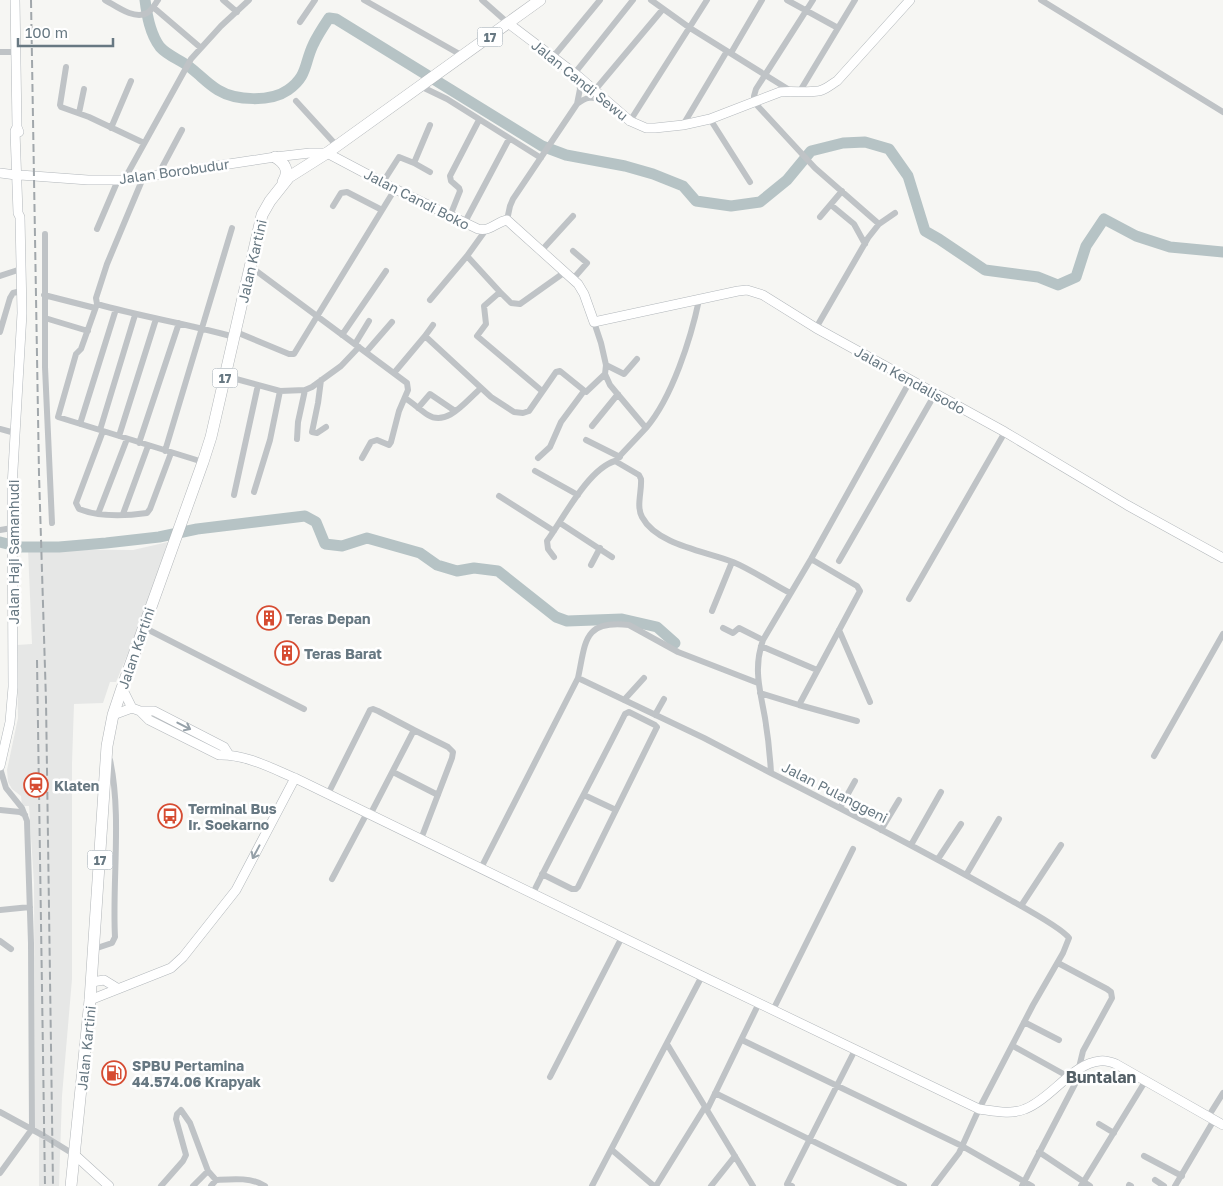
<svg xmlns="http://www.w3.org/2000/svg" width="1223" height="1186" viewBox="0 0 1223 1186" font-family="'Golos Text',sans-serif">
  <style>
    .built { fill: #e6e7e6 }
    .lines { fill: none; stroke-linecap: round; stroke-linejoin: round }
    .river { stroke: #b6c3c5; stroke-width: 11 }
    .secondary-casing { stroke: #b2b7bb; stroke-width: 10 }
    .highway-casing { stroke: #b2b6b9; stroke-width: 12 }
    .street { stroke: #bfc3c6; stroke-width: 6 }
    .secondary { stroke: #fff; stroke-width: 9 }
    .highway { stroke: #fff; stroke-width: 11 }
    .rail { stroke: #a1a7ab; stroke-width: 2; stroke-dasharray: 8 4; stroke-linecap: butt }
    .oneway { stroke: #95a0a8 }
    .labels { text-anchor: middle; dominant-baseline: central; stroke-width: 5; stroke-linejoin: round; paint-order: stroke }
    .shield { fill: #fff; stroke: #95a0a8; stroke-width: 1 }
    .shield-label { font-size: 12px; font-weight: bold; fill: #677882 }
    .street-label { font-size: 14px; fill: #677882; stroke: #fff }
    .poi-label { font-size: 14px; font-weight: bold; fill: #677882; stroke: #fff; text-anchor: start }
    .quarter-label { font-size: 16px; font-weight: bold; fill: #546067; stroke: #fff }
  </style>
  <rect width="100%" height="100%" fill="#f6f6f3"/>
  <path class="built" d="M168,542l-30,87 -22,53h-6l-7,21 -29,1 -2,59v216l-10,117 -3,90h-20v-49l-4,-9 -1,-245 -5,-77h-7l-1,-10 -9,-7 -4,-7 -1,-12 11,-52 -1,-73 15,-1 -4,-95 105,1z"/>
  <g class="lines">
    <path class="river" d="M145,0c2,16 5,34 15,47 9,10 22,13 32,22 9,7 16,15 26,21 18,11 53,12 70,0 20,-14 16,-26 25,-45 4,-9 10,-18 16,-27l7,1 206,127 24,9 59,11 28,8 30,12 13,15 35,5 29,-4 27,-22 24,-29 32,-8 22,-1 24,7 19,27 17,55 14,8 46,31 53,7 20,8 18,-8 10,-31 18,-27 32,17 34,11 53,5
      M0,542l20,5h39l47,-4 53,-6 38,-8 108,-13 11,6 9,22 17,2 25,-8 53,15 17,12 20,6 17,-3 24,3 58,46 11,4 55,-2 35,8 18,16"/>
    <g class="secondary-casing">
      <path id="secondary" d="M15,0l2,127 2,5
        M508,23l70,53 52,45 16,7h9l28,-3 27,-6 70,-27c13,-2 32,2 42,-2 5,-2 10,-6 15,-9l73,-81
        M0,173l16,2
        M20,175l68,5h36l151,-23 35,-4h17l68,36 83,40c12,3 18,-7 29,-9l71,64 6,10 10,28 144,-31 9,-1 16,5 53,33 189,104 122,73 96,53
        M122,688l10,20
        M140,711l9,9 70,35c26,-1 52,13 76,23l407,198 277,133c15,2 32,6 46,0 26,-10 48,-46 75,-48 6,-1 11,1 16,3l107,61
        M113,715l19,-7 8,3h14l70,36 5,8
        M0,766l10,-44 3,-35 -1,-200 10,-174 -2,-96 -2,-4 -3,-82 2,-4
        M92,982l12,-2 13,8
        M90,1000l81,-32 12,-11 53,-67 59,-112
        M75,1155l34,31"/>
    </g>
    <g class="highway-casing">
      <path id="highway" d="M275,157c10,6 15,14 8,25
        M71,1186l19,-186 17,-254 6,-31 9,-27 81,-226 8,-25 51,-222 8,-14 19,-24 38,-24 213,-153"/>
    </g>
    <path class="street" d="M105,0c11,6 29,20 42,13 5,-3 8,-9 11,-13
      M223,0l14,12
      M364,0l99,56
      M482,0l26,23
      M651,0l39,28 101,63
      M787,0l51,28 -38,63
      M813,0l-57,89 -2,7v6l61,66 64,56
      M1041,0l182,112
      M153,7l48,41
      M300,22l15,-22
      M838,28l17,-28
      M0,52h16
      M731,53l31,-53
      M553,57l47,-57
      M66,67l-6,38 1,2 28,10 55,26
      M574,74l59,-74
      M420,86l27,13 94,59
      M595,90l68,-81
      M296,101l41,45
      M577,104c9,-7 15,-8 26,-4
      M79,113l5,-24
      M710,119l40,63
      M630,121l77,-121
      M683,125l44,-74
      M111,128l20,-47
      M414,163l16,9
      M158,175l24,-45
      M124,180l67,-121 30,-33 28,-26
      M383,182l16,-25 15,6 16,-38
      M831,205l23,19 11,20
      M333,206l8,-13 6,-1 35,18
      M450,216l10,-25 -1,-3 -8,-7 -1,-5 29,-56
      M820,217l22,-26
      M507,220l3,-14 3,-7 64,-95 3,-15 -2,-12
      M465,222l44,-83
      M97,229l21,-49
      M45,234v133l7,156
      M541,251l32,-35
      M467,256l33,36 -16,14 2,18 -9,12 65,55
      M251,267l156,116 1,7 -9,21 -8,31 -2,3 -12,-5 -6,2 -9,16
      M0,276l21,-7
      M573,279l14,-16 -14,-12
      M500,292l11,11 9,1 45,-32
      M44,295l51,13
      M430,300l37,-44 18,-25
      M97,304l-1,-6 11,-34 36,-86
      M45,318l43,13
      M594,322l7,21 5,22 -1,9 5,11 36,43 -31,33 24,14 2,4c1,12 -5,27 1,38 15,28 63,34 91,45 19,8 38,21 57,31
      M816,328l52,-90 11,-14 16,-11
      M0,332l10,-34 3,-5 8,-2
      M236,332l53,22h5l101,-165
      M342,335l44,-64
      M425,336l8,-11
      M355,344l14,-23
      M366,352l26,-30
      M606,365l18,9 13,-15
      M394,373l31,-37 66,61 23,15 9,1 6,-2 27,-39 4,-1 26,21 19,-18
      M225,376l55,15 25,-1 7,-3 29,-21 18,-19
      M321,380l-3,23 -6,29 5,1 9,-6
      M910,381l-99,178 -48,81c-10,28 -3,50 2,78 3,18 5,37 6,55 79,40 157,80 234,124 14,8 56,30 64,41l-6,15 -30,52 -54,104 -20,44 -25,33
      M405,398c8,5 15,12 23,17 19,12 38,-14 52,-26
      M418,408l12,-14 25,17
      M80,424l36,-115
      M592,426l26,-32
      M646,428c26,-30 45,-90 53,-128
      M0,429l15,4
      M100,430l35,-115
      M103,431l-27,72 3,6c20,8 47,7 68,4l3,-4 21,-56
      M119,436l37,-117
      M297,439l1,-17 7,-32
      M586,440l34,17
      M139,443l40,-120
      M165,451l67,-223
      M538,458l12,-11 11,-25 23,-31
      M203,462l-145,-45 18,-63 5,-5 16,-45c45,13 92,20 137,33
      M535,471l43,24
      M254,492l16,-52 10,-49
      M234,495l24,-110
      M499,496l55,35
      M98,514l29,-75
      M123,514l25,-68
      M560,523l52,34
      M0,530l12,-2
      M554,557l-6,-8 -1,-8c16,-22 41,-72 68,-80
      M839,561l96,-167
      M591,565l9,-17
      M909,599l96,-167
      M712,611l20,-49
      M143,627l161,82
      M723,628l10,5 6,-5 24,12
      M839,630l31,72
      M761,646l56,24
      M578,678c8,-37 5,-58 51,-53l49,27 80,31
      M760,693l39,12 61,-114 -3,-5 -46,-27
      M624,700l20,-22
      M799,705l58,16
      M655,715l9,-16
      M1154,756l69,-122
      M0,768l6,20 16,20 5,13 4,122 1,186 -32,44
      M393,772l45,23
      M328,794l42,-84 3,-1 5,2 36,19
      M584,795l32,15
      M840,808l15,-27
      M0,810l20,2 5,3
      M370,815l44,-85 34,17 5,5 -1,6 -31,81
      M881,830l18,-30
      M911,845l30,-53
      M938,859l23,-35
      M481,868l97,-190 126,60 67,35
      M966,875l33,-56
      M332,879l35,-66
      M533,893c30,-60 62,-119 92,-179l4,-2 26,13 2,2 -2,4 -77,156 -2,2h-4l-30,-15
      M1021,906l40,-61
      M0,910l30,-3
      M0,941l11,8
      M94,949l18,-6 3,-6c-3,-56 7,-122 -5,-177
      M773,1010l80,-161
      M1024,1022l35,18
      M742,1040l220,106 70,40
      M667,1044l86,142
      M1013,1046l56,31
      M550,1077l72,-140
      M715,1093l189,93
      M707,1110l52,-107
      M0,1112l44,24 31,19
      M1208,1117l15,-24
      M1099,1124l15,9
      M612,1150l42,36
      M1039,1152l51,34
      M1144,1156l38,20
      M1155,1180l9,6
      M1129,1185l2,1
      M161,1186l22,-25 3,-6 -10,-36 1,-5 4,-4 9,13 18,48 8,9
      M193,1186l15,-15
      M211,1186l5,-6c16,-1 35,-3 49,6
      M592,1186l110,-210
      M656,1186l49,-79
      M711,1186l24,-30
      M792,1186l-5,-2 68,-134
      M1022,1186l53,-102 8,-33 29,-53 -1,-6 -4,-3 -49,-26
      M1081,1186l65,-106
      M1175,1186l39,-66"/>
    <use href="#secondary" class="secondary"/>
    <use href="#highway" class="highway"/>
    <path class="rail" d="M31,0l8,474 7,227 7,485
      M37,660l8,526"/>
  </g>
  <defs><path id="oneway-shaft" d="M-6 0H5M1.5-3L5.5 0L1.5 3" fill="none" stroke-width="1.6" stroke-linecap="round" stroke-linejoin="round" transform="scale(1.25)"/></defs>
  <g class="oneway">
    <use href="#oneway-shaft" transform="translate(184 726) rotate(27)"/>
    <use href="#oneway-shaft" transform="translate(256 852) rotate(118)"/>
  </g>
  <defs>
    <g id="building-ring" transform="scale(1.25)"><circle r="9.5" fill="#fff" stroke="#d64c32" stroke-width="1.5"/><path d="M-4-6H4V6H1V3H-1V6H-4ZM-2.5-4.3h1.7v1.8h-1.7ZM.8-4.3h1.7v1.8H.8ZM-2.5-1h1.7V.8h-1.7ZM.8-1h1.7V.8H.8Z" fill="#d64c32"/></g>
    <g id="station-ring" transform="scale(1.25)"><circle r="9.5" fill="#fff" stroke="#d64c32" stroke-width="1.5"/><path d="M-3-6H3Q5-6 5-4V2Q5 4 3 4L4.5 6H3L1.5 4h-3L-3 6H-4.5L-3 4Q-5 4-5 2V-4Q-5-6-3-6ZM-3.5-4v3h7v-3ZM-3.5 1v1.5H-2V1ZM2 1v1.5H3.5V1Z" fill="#d64c32"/></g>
    <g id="bus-ring" transform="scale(1.25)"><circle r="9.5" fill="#fff" stroke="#d64c32" stroke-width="1.5"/><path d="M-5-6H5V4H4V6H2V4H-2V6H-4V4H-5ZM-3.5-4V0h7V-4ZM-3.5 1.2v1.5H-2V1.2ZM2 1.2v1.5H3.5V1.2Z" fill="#d64c32"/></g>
    <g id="fuel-ring" transform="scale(1.25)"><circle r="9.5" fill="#fff" stroke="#d64c32" stroke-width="1.5"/><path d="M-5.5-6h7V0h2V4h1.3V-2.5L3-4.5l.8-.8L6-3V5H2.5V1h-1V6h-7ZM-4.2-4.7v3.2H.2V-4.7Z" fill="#d64c32"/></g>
  </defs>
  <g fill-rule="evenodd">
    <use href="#building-ring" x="269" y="618"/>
    <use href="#building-ring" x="287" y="653"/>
    <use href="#station-ring" x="36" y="785"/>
    <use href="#bus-ring" x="170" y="816"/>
    <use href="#fuel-ring" x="114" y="1073"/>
  </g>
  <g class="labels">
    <g class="shield">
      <rect x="477.5" y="27.5" width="25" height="19" rx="4"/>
      <rect x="212.5" y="368.5" width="25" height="19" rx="4"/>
      <rect x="87.5" y="850.5" width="25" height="19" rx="4"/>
    </g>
    <g class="shield-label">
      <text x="490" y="37">17</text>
      <text x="225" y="378">17</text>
      <text x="100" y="860">17</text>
    </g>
    <g class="street-label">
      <text transform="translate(580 80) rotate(39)">Jalan Candi Sewu</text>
      <text transform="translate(174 171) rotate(-8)">Jalan Borobudur</text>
      <text transform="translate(417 199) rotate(27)">Jalan Candi Boko</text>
      <text transform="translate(252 261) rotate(-77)">Jalan Kartini</text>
      <text transform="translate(910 380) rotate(29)">Jalan Kendalisodo</text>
      <text transform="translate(13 552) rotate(-90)">Jalan Haji Samanhudi</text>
      <text transform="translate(136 648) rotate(-71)">Jalan Kartini</text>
      <text transform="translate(835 792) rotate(27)">Jalan Pulanggeni</text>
      <text transform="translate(86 1048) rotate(-84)">Jalan Kartini</text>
    </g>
    <g class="poi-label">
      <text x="286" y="618">Teras Depan</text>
      <text x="304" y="653">Teras Barat</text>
      <text x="54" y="785">Klaten</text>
      <text x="188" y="808">Terminal Bus<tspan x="188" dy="16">Ir. Soekarno</tspan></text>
      <text x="132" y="1065">SPBU Pertamina<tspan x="132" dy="16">44.574.06 Krapyak</tspan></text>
    </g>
    <g class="quarter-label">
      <text x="1101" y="1077">Buntalan</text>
    </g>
  </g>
  <path d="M18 38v8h95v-8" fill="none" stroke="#677882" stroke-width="2.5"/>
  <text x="25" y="38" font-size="15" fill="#677882" stroke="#ffffff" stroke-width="4" paint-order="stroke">100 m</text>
</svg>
